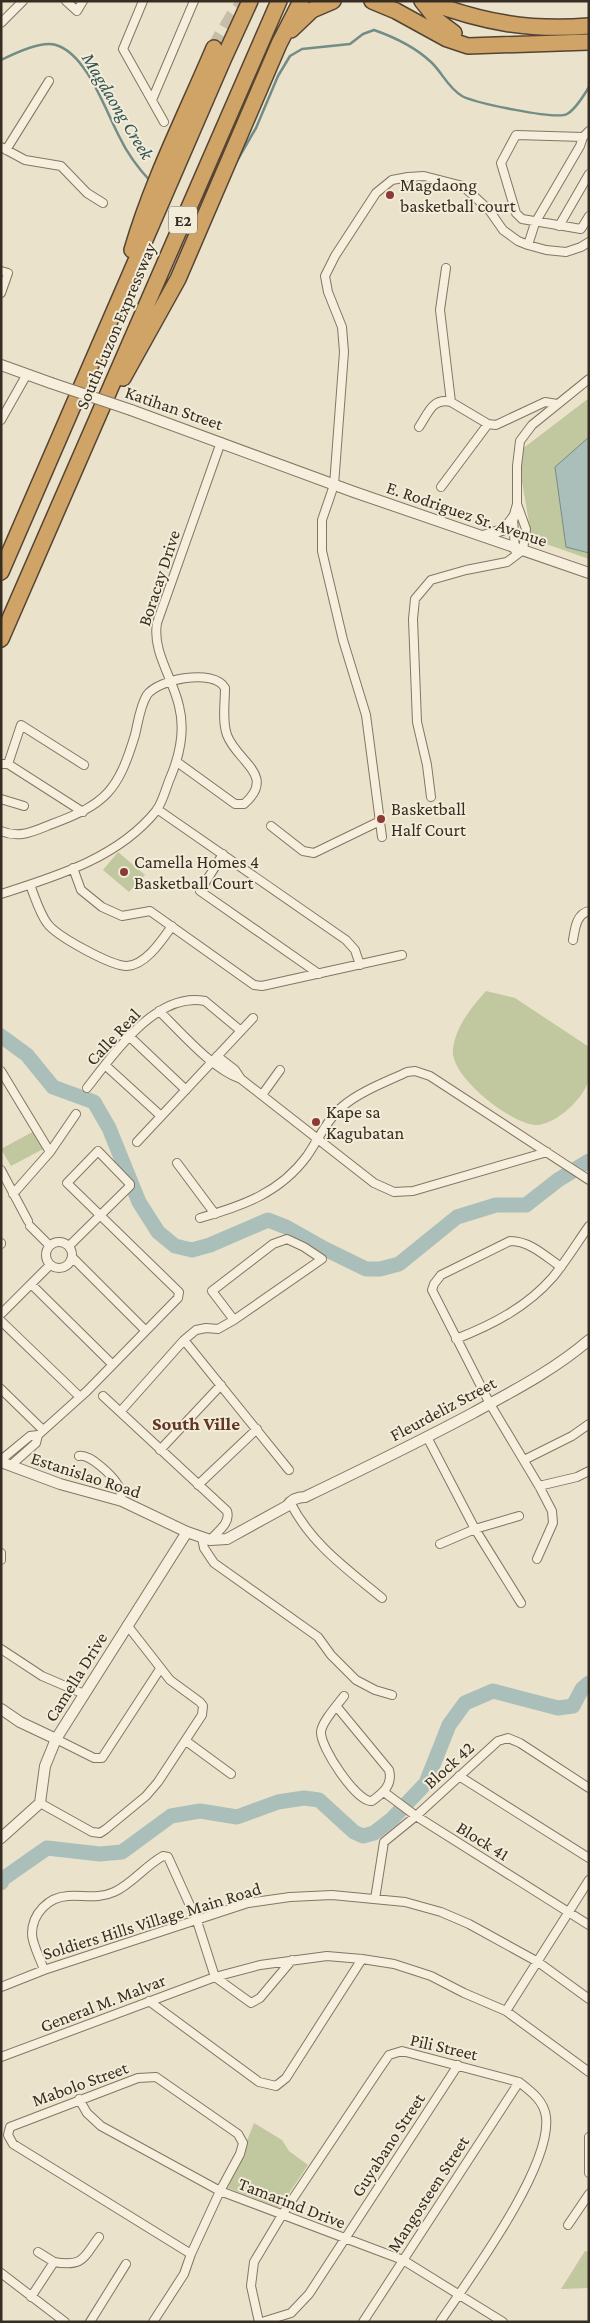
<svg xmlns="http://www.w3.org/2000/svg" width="590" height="2323" viewBox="0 0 590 2323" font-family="'Crimson Pro',serif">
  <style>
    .green { fill: #c1c79f }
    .water { fill: #abbfba; stroke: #728d87 }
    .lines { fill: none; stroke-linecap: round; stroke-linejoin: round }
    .stream { stroke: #728d87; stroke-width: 2.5 }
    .river { stroke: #abbfba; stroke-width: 15 }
    .motorway-tunnel { stroke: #c6bea9; stroke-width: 15; stroke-dasharray: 15 8; stroke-linecap: butt }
    .minor-casing { stroke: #857561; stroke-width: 10 }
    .tertiary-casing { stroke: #857561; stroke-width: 12 }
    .motorway-casing { stroke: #544434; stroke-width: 18 }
    .minor { stroke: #f6efdd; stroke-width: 8 }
    .tertiary { stroke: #f6efdd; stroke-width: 10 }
    .motorway { stroke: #cfa466; stroke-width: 15 }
    .tertiary-bridge-casing { stroke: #857561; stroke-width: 12; stroke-linecap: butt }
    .tertiary-bridge { stroke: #f6efdd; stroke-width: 10 }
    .poi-dot { fill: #8d3a37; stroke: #f2ecd9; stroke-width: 2 }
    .labels { text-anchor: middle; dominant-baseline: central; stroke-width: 4; stroke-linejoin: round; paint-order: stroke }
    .shield { fill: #f2ecd9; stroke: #706659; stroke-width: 1 }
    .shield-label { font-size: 16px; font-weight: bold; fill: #382d22 }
    .poi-label { font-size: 18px; fill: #382d22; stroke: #f2ecd9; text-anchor: start }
    .street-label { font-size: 18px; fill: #382d22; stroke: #f2ecd9 }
    .water-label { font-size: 19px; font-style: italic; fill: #335554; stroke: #f2ecd9 }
    .neighbourhood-label { font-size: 19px; font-weight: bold; fill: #5f3527; stroke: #f2ecd9 }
  </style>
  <rect width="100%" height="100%" fill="#eae2cb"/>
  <path class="green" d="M589,398v161l-57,-20 -15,-86z
    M118,852l27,23 -16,17 -26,-22z
    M486,991l29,7 74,49c0,10 1,21 0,31 -3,19 -34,48 -54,47 -25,-2 -86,-49 -82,-76 3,-23 18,-41 33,-58z
    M36,1130l9,18 -34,18 -10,-17z
    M254,2123l28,17 7,11 19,14 -29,43 -51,-20z
    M585,2251l4,1v36l-28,1z"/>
  <path class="water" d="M589,437v116l-23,-6 -11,-80z"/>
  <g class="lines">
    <path class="stream" d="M1,60c12,-6 41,-20 55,-15 31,9 50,67 64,93 8,17 19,31 31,44
      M234,166l22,-38 22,-52 12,-20 12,-7 48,-5 13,-10 11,-4c20,7 41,17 57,32 11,10 17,26 31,34 13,7 94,24 105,18 9,-5 17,-19 22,-27"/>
    <path class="river" d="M1,1036l26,19 26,32 41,15 15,26 30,74 19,30 17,14 17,4 18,-5 58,-25 18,7 39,22 41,20h14l19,-5 58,-47 39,-12h30l32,-25 31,-19
      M1,1883l3,-5 43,-30 53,6 22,-2 49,-36 29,-5 37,6 41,-15 26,-4 15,2 35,32 9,4 11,-3 18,-14 34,-36 23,-58 16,-22 28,-12 65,17 15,-2 9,-17 7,-6"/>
    <path class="motorway-tunnel" d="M214,48l19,-32 12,-15"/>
    <g class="minor-casing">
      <path id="minor" d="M66,1l11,10 6,-10
        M143,1l-20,48 41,73
        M1,23l22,-22
        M152,100l42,-99
        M583,137l-67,-2 -15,28 15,50 6,6 59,10 8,-13
        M1,147l24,13 36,6 26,27 16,10
        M6,150l43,-69
        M559,226l30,-52
        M528,245l7,-22 45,-77 3,-9 6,-6
        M446,268l-6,42 11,92 37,22 8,1 49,-23 12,2
        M1,271l7,2 -7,20
        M1,420l26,-46
        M419,427c9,-13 13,-30 32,-25
        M441,487l47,-63
        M515,550l-2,-32 4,-14v-38l3,-25 12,-16 57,-46
        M1,764h7l13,-39 63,40
        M8,764l75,48
        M431,797l-4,-32 -10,-43 -4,-103 2,-20 16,-19 35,-10 41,-8 16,-12 3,-21 -9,-25
        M1,799l23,7
        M157,809l189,131 9,10 5,15
        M271,826l32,25 11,2 66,-32
        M1,831c19,8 33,0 51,-7 54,-20 66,-33 83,-89 3,-12 5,-29 12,-40 11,-16 67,-27 78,-7 0,15 -3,33 2,47 10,27 50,40 17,69h-9l-58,-42
        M382,837l-16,-122 -23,-75 -21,-89v-31l12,-35 10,-133 -2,-25 -14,-35 -3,-16 10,-20 41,-63 16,-13 16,-3 16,-1 39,10 26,24 14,20 15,11 10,4 18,5 20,2 15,-5 8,-5
        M223,854l-23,37 119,83
        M73,868l8,22 21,17 20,9 28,-5 104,74 8,1 140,-31
        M30,885c5,12 9,27 17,38 9,13 64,43 80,43 19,-1 35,-26 45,-40
        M1,894c56,-18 117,-36 155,-83 7,-9 10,-24 15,-35 9,-22 14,-47 8,-70 -6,-28 -27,-54 -22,-83l64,-181
        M573,940c2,-11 3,-26 16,-29
        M159,1011c23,22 53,58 82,68
        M129,1036l57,54
        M217,1056l18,14 6,9 133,104 20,9 19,-1 134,-39
        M105,1065l56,51
        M1,1071l49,81
        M87,1088c26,-33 69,-97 118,-87l36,30
        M262,1095l18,-25
        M137,1142l116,-124
        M177,1163l38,51
        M1,1170l27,51
        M13,1194l37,-42 26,-38
        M200,1218c42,-12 80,-25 107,-62 11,-16 21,-38 36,-50 18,-15 43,-24 64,-34l8,-1 15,5 159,104
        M30,1226l19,19
        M46 1255a13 13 0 1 1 26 0a13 13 0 1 1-26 0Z
        M1,1244v-1
        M72,1257l73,73
        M31,1284l81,80
        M1,1314l49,-49
        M1,1321l79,76
        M456,1339c36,-14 71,-32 97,-62 13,-16 24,-34 36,-51
        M184,1340l105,130
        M1,1389l42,41
        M103,1396l124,115c4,12 -10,21 -17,29
        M120,1412l64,-72 12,-10 10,-2 12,1 16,-9 88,-61 -18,-12 -17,-8 -14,5 -61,47 22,29
        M38,1435l49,-44 91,-93 1,-6 -112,-109 31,-32 32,33v2l-61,60
        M427,1437l48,92 46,74
        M160,1450l61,-65
        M79,1456c11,-2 33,19 39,29 3,4 3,10 4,16
        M1,1460l29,-24 8,-1 -2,8 -26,23
        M524,1460l48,-24 17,-12
        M198,1485l59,-56
        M539,1486l38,-9 12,-6
        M290,1502c21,42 57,67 92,96
        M202,1538l2,10 10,15 104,74 13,18 25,25 19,10 17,5
        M440,1544l35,-15 44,-13
        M1,1553v7
        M537,1559l16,-36 -1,-12 -13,-25 -49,-82 -58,-114 2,-6 7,-9 69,-34c20,0 35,15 51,26
        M1,1649l41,27 42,18
        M337,1707l52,63c4,15 -6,23 -17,31 -15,2 -52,-54 -51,-69 0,-9 17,-28 23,-36
        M56,1739l38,19h8l58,-89
        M186,1741l45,33
        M459,1776l130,82
        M384,1792l32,24 173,109
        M40,1803l52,29 8,1 6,-4 40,-33 12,-14 44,-67 1,-9 -3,-4 -30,-22 -43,-55
        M375,1899l9,-57 32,-26 82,-75 10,-3 12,5 69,45
        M44,1970c-3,-10 -12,-26 -12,-36 0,-21 17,-37 36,-38 16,-1 31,3 46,-4 18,-8 31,-26 49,-36l5,1 29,64 18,56 36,26 9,-5 32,-38
        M1,1987l43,-17 204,-67 42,-6 42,-2 73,7 36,10 28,12 69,38 51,37
        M149,2001l110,81 17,4 10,-8 76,-119
        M506,2011l83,-131
        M1,2057l214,-80 45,-12 67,-9 35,3 32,5 37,12 33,17 42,18 83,61
        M79,2099l8,14 14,13 119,65 183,69 100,62
        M589,2137v36
        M568,2225l21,-31
        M54,2262c30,5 29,-4 45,-25
        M1,2273l64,49
        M31,2297l23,-35 -16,-10
        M90,2322l36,-58
        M153,2322l31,-48 7,-20 29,-63 20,-37 3,-11 -5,-9 -82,-57 -18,1 -128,49 -2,8 5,9 178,110
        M259,2322l-8,-36 3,-24 28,-47 96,-144 11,-16 13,-4 117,31c13,10 25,19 27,35 6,50 -77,162 -106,205
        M262,2322l29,-9 18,-19 149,-229
        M363,2322l156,-240"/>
    </g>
    <g class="tertiary-casing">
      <path id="tertiary" d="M1,365l50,18
        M131,410l223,82 235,81
        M483,536l22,-7 8,-11
        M1,1462l59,22 62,17 65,31 23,8 17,-1 60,-33c4,-6 11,-9 18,-9 56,-27 112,-54 168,-84 40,-22 81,-43 116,-73
        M1,1709l19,13 36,17
        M1,1838l39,-35 5,-37 11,-27 131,-207"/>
    </g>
    <g class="motorway-casing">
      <path id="motorway" d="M372,1l24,10 51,28 21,7 121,-4
        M422,1l16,20 16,12
        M426,1c56,21 103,30 163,25
        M291,30l21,-20 21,-9
        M132,250c20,-69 54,-136 82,-202
        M123,378l55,-99 101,-235 22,-43
        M1,572l222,-512 27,-59
        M1,639l278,-638"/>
    </g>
    <use href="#minor" class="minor"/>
    <use href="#tertiary" class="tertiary"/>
    <use href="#motorway" class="motorway"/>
    <g class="tertiary-bridge-casing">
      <path id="tertiary-bridge" d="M51,383l80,27"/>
    </g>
    <use href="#tertiary-bridge" class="tertiary-bridge"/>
  </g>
  <g class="poi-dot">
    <circle cx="390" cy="195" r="5"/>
    <circle cx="381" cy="819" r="5"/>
    <circle cx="124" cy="872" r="5"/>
    <circle cx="316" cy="1122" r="5"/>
  </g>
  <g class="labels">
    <rect class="shield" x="169" y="206.5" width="28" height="27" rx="4"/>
    <g class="shield-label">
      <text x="183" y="220">E2</text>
    </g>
    <g class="poi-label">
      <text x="400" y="185">Magdaong<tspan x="400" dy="21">basketball court</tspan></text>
      <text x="391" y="809">Basketball<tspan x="391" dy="21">Half Court</tspan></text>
      <text x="134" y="862">Camella Homes 4<tspan x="134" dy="21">Basketball Court</tspan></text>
      <text x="326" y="1112">Kape sa<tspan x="326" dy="21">Kagubatan</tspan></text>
    </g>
    <g class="street-label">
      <text transform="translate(116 326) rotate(-67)">South Luzon Expressway</text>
      <text transform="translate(174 408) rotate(19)">Katihan Street</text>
      <text transform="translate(467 514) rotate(19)">E. Rodriguez Sr. Avenue</text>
      <text transform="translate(159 578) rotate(-72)">Boracay Drive</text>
      <text transform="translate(113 1037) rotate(-47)">Calle Real</text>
      <text transform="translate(443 1409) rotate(-28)">Fleurdeliz Street</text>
      <text transform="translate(86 1475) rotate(18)">Estanislao Road</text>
      <text transform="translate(76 1677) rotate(-58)">Camella Drive</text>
      <text transform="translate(449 1765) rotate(-42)">Block 42</text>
      <text transform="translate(483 1841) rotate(32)">Block 41</text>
      <text transform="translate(152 1921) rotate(-17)">Soldiers Hills Village Main Road</text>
      <text transform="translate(103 2003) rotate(-21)">General M. Malvar</text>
      <text transform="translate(444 2047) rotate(13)">Pili Street</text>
      <text transform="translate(80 2084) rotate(-20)">Mabolo Street</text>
      <text transform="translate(388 2145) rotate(-57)">Guyabano Street</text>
      <text transform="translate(428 2194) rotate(-57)">Mangosteen Street</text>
      <text transform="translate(292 2203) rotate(21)">Tamarind Drive</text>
    </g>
    <g class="water-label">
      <text transform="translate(118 106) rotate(59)">Magdaong Creek</text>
    </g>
    <g class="neighbourhood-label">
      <text x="196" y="1423">South Ville</text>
    </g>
  </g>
  <rect width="590" height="2323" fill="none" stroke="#382d22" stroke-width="5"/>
</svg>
